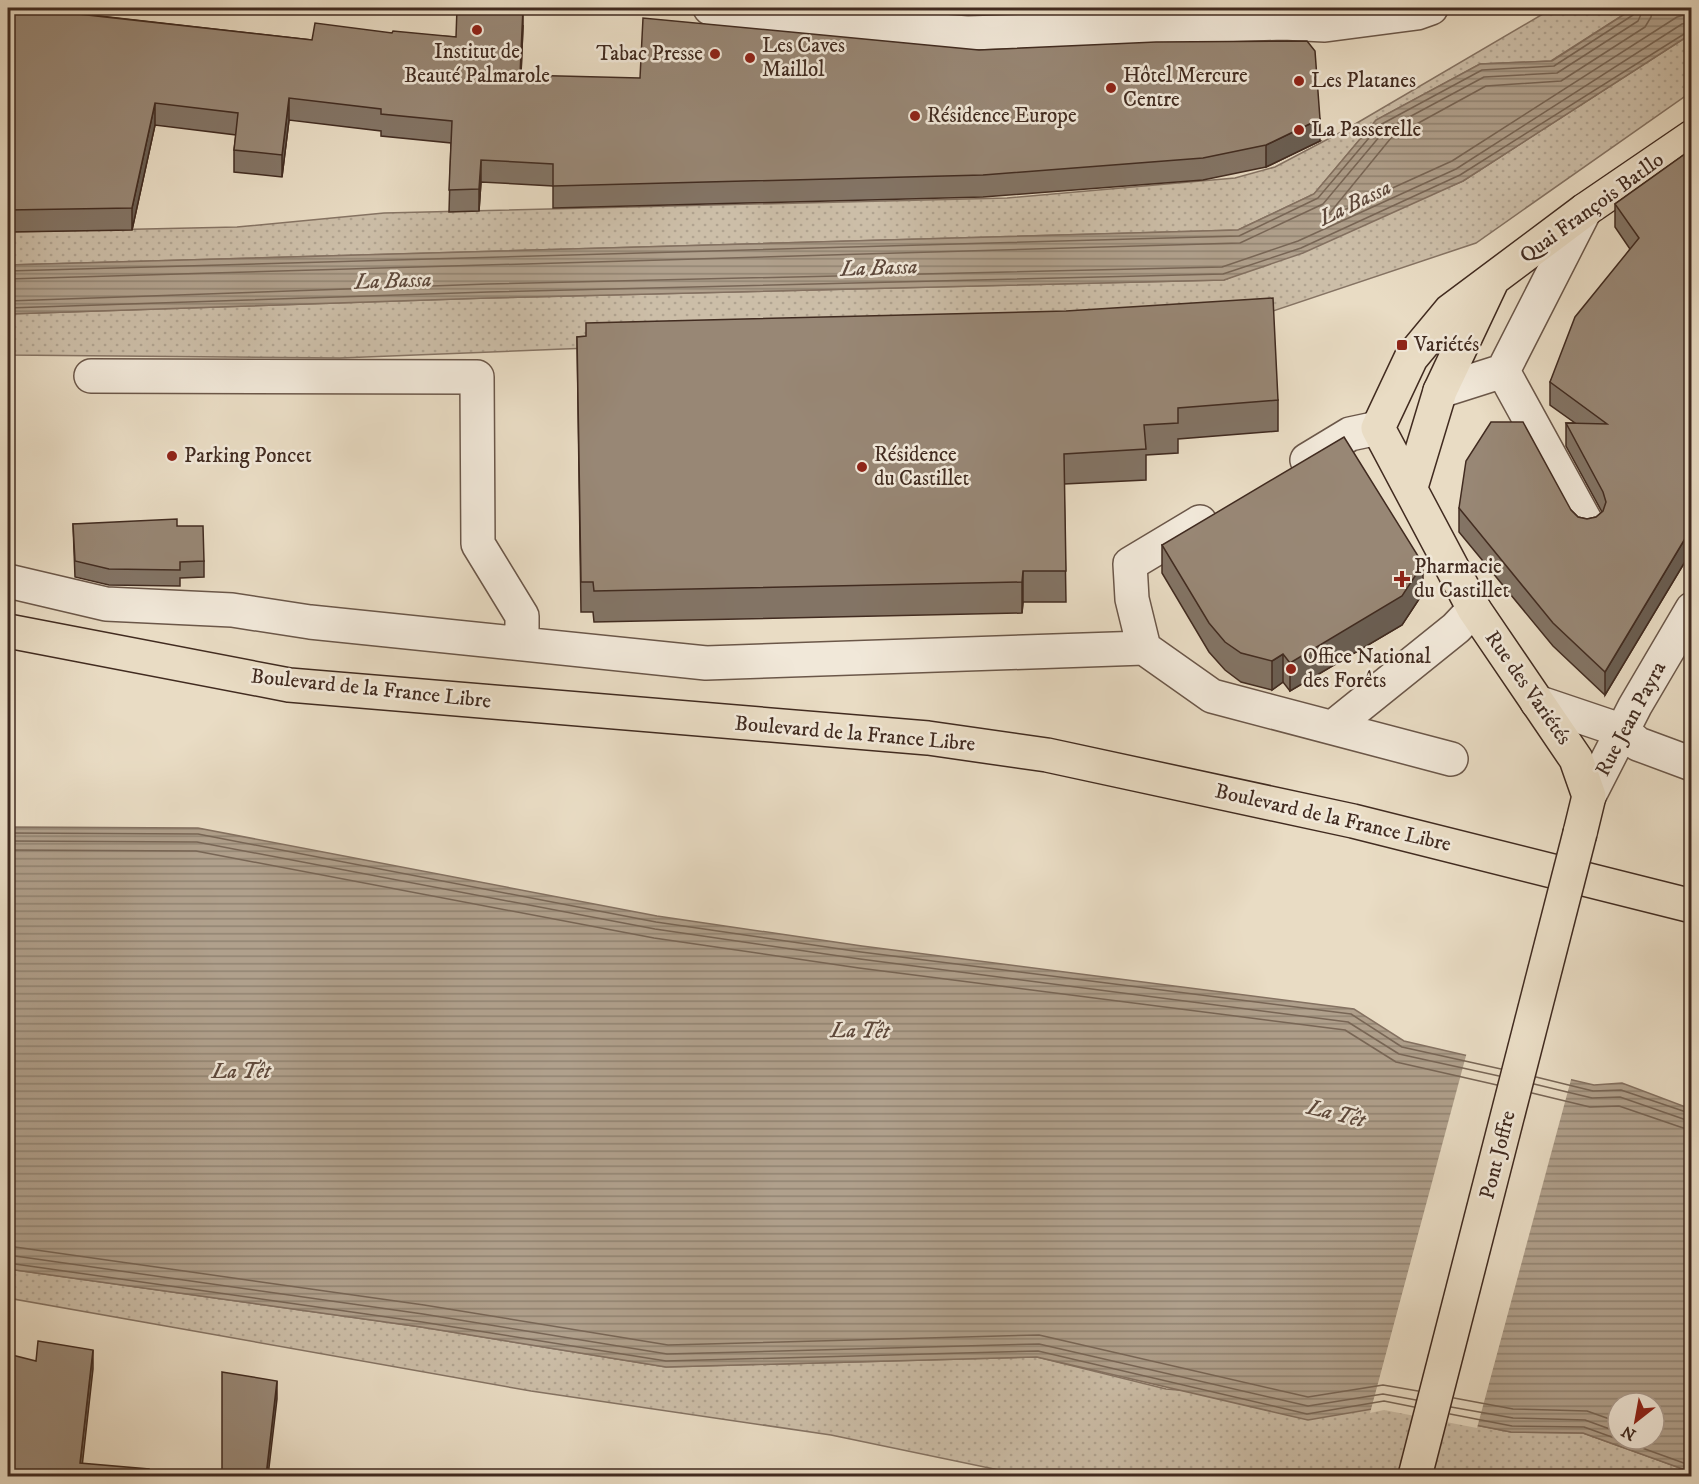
<svg xmlns="http://www.w3.org/2000/svg" width="1699" height="1484" viewBox="0 0 1699 1484" font-family="'IM FELL DW Pica',serif">
  <style>
    .grass { fill: url(#grass-dots); stroke: #867464; stroke-width: 1.5 }
    .park { fill: url(#park-tufts); stroke: #867464; stroke-width: 1.5 }
    .water { fill: url(#water-rules); stroke: #847161; stroke-width: 1.5; fill-rule: evenodd }
    .pier { fill: #e9dcc4 }
    .lines { fill: none; stroke-linecap: round; stroke-linejoin: round }
    .shore { stroke: #786656; stroke-width: 1.5 }
    .minor-casing { stroke: #6b5749; stroke-width: 36 }
    .major-casing { stroke: #412b20; stroke-width: 36 }
    .minor { stroke: #f1e8d9; stroke-width: 33 }
    .major { stroke: #e9dcc4; stroke-width: 33 }
    .major-bridge-casing { stroke: #412b20; stroke-width: 36; stroke-linecap: butt }
    .major-bridge { stroke: #e9dcc4; stroke-width: 33 }
    .wall { fill: #837465; stroke: #412b20; stroke-width: 1.5 }
    .shaded-wall { fill: #6a5e52; stroke: #412b20; stroke-width: 1.5 }
    .building { fill: #988775; stroke: #412b20; stroke-width: 1.5 }
    .poi-dot { fill: #8f2418; stroke: #f1e8d9; stroke-width: 2 }
    .labels { text-anchor: middle; dominant-baseline: central; stroke-width: 5; stroke-linejoin: round; paint-order: stroke }
    .poi-label { font-size: 21px; fill: #412b20; stroke: #f1e8d9; text-anchor: start }
    .street-label { font-size: 21px; fill: #412b20; stroke: #f1e8d9 }
    .water-label { font-size: 22px; font-style: italic; fill: #5d483b; stroke: #f1e8d9 }
  </style>
  <defs>
    <pattern id="grass-dots" width="8" height="8" patternUnits="userSpaceOnUse" patternTransform="scale(1.5)"><rect width="8" height="8" fill="#ccbea8"/><path d="M2 2h.1M6 6h.1" fill="none" stroke="#b0a390" stroke-width="1.8" stroke-linecap="round"/></pattern>
    <pattern id="park-tufts" width="24" height="20" patternUnits="userSpaceOnUse" patternTransform="scale(1.5)"><rect width="24" height="20" fill="#ccbea8"/><path d="M3 7l-1-3M5 7V3M7 7l1-3M15 17l-1-3M17 17v-4M19 17l1-3" fill="none" stroke="#b0a390"/></pattern>
    <pattern id="water-rules" width="6" height="5" patternUnits="userSpaceOnUse" patternTransform="scale(1.5)"><rect width="6" height="5" fill="#b0a08c"/><path d="M0 2.5h6" fill="none" stroke="#918372"/></pattern>
  </defs>
  <rect width="100%" height="100%" fill="#e9dcc4"/>
  <filter id="stains"><feTurbulence type="fractalNoise" baseFrequency=".00333" numOctaves="4"/><feColorMatrix values="0 0 0 0 .2 0 0 0 0 .09 0 0 0 0 .02 0 0 0 .5 -.17"/></filter>
  <radialGradient id="worn" r=".72"><stop offset=".6" stop-color="#630" stop-opacity="0"/><stop offset="1" stop-color="#630" stop-opacity=".3"/></radialGradient>
  <path class="grass" d="M1553,8h81l-83,53 -71,3 -104,56 -62,74 -76,36 -1230,35v-33l229,-5 147,-14 623,-15 228,-20 40,-11 70,-37z
    M1691,34v58l-215,151 -236,79 -900,36 -332,-3v-41l480,-16 736,-18 239,-99z
    M8,1269l413,58 245,40 371,-10 129,32 218,18 127,25 72,1 108,39v4h-663l-197,-41 -300,-44 -523,-93z"/>
  <path class="park" d="M902,8h276v2z"/>
  <path class="water" d="M1634,8h57v26l-228,147 -160,72 -79,27 -736,18 -480,16v-49l1230,-35 76,-36 62,-74 104,-56 72,-3z
    M8,827l190,1 459,88 205,30 492,63 50,32 190,44 28,-2 69,26v363l-108,-39 -72,-1 -127,-25 -76,13 -271,-63 -371,10 -245,-40 -413,-58zM1618,1403h36v36h-36z"/>
  <path class="pier" d="M1467,1052l105,24 -95,352 -93,-18 -14,3z"/>
  <g class="lines">
    <path class="shore" d="M1653,8l-2,9 -6,10 -84,54 -75,5 -95,52 -62,76 4,1 119,-54 225,-144 15,-4
      M8,271l1231,-35 79,-38 62,-73 102,-55 72,-4 79,-51 3,-7
      M8,279l1232,-36 83,-39 62,-74 99,-53 73,-4 81,-52 6,-13
      M8,301l480,-17 734,-17 76,-26 158,-72 226,-145 10,-2
      M8,308l480,-16 735,-18 78,-26 159,-73 232,-146
      M8,833l190,1 458,88 205,30 490,62 51,33 99,22
      M8,841l189,1 458,87 205,30 488,63 51,32 100,22
      M8,850l188,1 458,87 205,30 486,62 51,32 101,23
      M1536,1077l57,14 28,-1 71,24
      M1534,1084l58,14 28,-1 72,25
      M1532,1093l58,14 29,-1 73,25
      M8,1246l416,59 244,40 371,-10 269,62 75,-12 35,6
      M8,1255l415,59 244,40 372,-10 269,62 75,-12 33,6
      M8,1263l414,59 244,39 372,-10 269,63 77,-13 30,6
      M1454,1398l59,11 74,2 31,11
      M1451,1407l62,11 72,2 33,12
      M1450,1414l62,12 72,1 108,39"/>
    <g class="minor-casing">
      <path id="minor" d="M710,8l150,17 107,8 316,-10 42,2 92,-12 14,-5
        M1503,371l84,153
        M91,376l386,1 1,167 44,72v27
        M1440,391l63,-20 82,-161
        M1307,460l43,-26 28,-6
        M1200,522l-70,42 2,35 12,49 68,48 239,63
        M8,581l98,23 126,6 78,12 396,41 438,-15
        M1537,702l86,29 15,13 54,20
        M1333,727l123,-99 18,-19
        M1589,796l46,-90 57,-97"/>
    </g>
    <g class="major-casing">
      <path id="major" d="M1411,487l29,-96 51,-108
        M8,631l281,54 639,53 119,17 306,66 339,85
        M1580,833l9,-37 -13,-37 -102,-150 -96,-181 33,-70 39,-47 135,-101 107,-73"/>
    </g>
    <use href="#minor" class="minor"/>
    <use href="#major" class="major"/>
    <g class="major-bridge-casing">
      <path id="major-bridge" d="M1415,1476l165,-643"/>
    </g>
    <use href="#major-bridge" class="major-bridge"/>
  </g>
  <path class="wall" d="M8,8l39,2 265,30 80,-7 64,4 67,-11 -2,49 799,66 -54,26 -63,13 -220,17 -430,11v-22l-72,-4 -2,29 -30,1 2,-69 -70,-7v-5l-92,-11 -7,57 -48,-5v-22l2,-15 -81,-10 -23,105 -124,2z
    M1692,149v401l-87,145 -52,-49 -94,-114v-24l112,2 7,7 9,2 9,-2 6,-5 -36,-66v-23h9l-25,-18v-23l80,-133 -15,-22v-23z
    M577,337l701,63v31l-100,8v14l-32,2v25l-82,4 2,118h-43l-1,11 -428,9 -1,-10h-12z
    M73,524l104,2 27,35v16l-24,1v8l-71,-1 -34,-8z
    M1162,545l261,48 -21,32 -112,66 -7,-9 -11,8 -31,-8 -16,-12 -16,-18 -47,-79z"/>
  <path class="shaded-wall" d="M523,8v18l-3,71v-22z
    M289,98v22l-7,57v-22z
    M155,103v22l-23,105v-22z
    M1320,119v22l-54,26v-22z
    M481,160v22l-2,29v-22z
    M1692,527v23l-87,145v-23z
    M1423,564v29l-21,32 -112,66v-28z
    M1023,571v31l-1,11v-31z
    M1283,654v28l-11,8v-29z
    M93,1350v19l-12,107 -1,-13z
    M277,1381v18l-9,77h-2z"/>
  <path class="building" d="M8,8h36l-1,2 269,30 3,-17 77,10 1,-2 63,6 1,-29h66l-3,67 120,3 3,-60 336,32 177,-8 151,-1 8,10 5,68 -54,26 -63,13 -220,17 -430,11v-22l-72,-4 -2,29 -30,1 3,-69 -71,-7v-5l-92,-11 -7,57 -48,-5 4,-37 -83,-10 -23,105 -124,2z
    M1692,149v378l-87,145 -52,-49 -94,-115 7,-47 25,-39h32l48,88 7,7 9,2 9,-2 7,-6 3,-9 -3,-10 -37,-69 41,1 -57,-42 25,-65 64,-79 -24,-34z
    M1273,298l5,102 -100,8v15l-34,2 2,24 -82,5 2,117h-43l-1,11 -428,9 -1,-9h-12l-4,-245 9,-1v-13l480,-12z
    M1344,437l79,127 -21,32 -112,67 -7,-9 -11,7 -31,-8 -16,-11 -16,-19 -47,-78z
    M177,519v7h26l1,35 -24,1v8l-71,-1 -34,-8 -2,-37z
    M38,1341l55,9 -13,113 69,6 -1,7h-140v-122l28,7z
    M222,1372l55,9 -11,95h-44z"/>
  <g class="poi-dot">
    <circle cx="477" cy="30" r="6"/>
    <circle cx="715" cy="54" r="6"/>
    <circle cx="750" cy="58" r="6"/>
    <circle cx="1299" cy="81" r="6"/>
    <circle cx="1111" cy="88" r="6"/>
    <circle cx="915" cy="116" r="6"/>
    <circle cx="1299" cy="130" r="6"/>
    <rect x="1396" y="339" width="12" height="12" rx="3"/>
    <circle cx="172" cy="456" r="6"/>
    <circle cx="862" cy="467" r="6"/>
    <path d="M1399 570h6v6h6v6h-6v6h-6v-6h-6v-6h6z"/>
    <circle cx="1291" cy="669" r="6"/>
  </g>
  <g class="labels">
    <g class="poi-label">
      <text x="762" y="46">Les Caves<tspan x="762" dy="24">Maillol</tspan></text>
      <text x="477" y="52" text-anchor="middle">Institut de<tspan x="477" dy="24">Beauté Palmarole</tspan></text>
      <text x="703" y="54" text-anchor="end">Tabac Presse</text>
      <text x="1123" y="76">Hôtel Mercure<tspan x="1123" dy="24">Centre</tspan></text>
      <text x="1311" y="81">Les Platanes</text>
      <text x="927" y="116">Résidence Europe</text>
      <text x="1311" y="130">La Passerelle</text>
      <text x="1414" y="345">Variétés</text>
      <text x="874" y="455">Résidence<tspan x="874" dy="24">du Castillet</tspan></text>
      <text x="184" y="456">Parking Poncet</text>
      <text x="1414" y="567">Pharmacie<tspan x="1414" dy="24">du Castillet</tspan></text>
      <text x="1303" y="657">Office National<tspan x="1303" dy="24">des Forêts</tspan></text>
    </g>
    <g class="street-label">
      <text transform="translate(1592 208) rotate(-36)">Quai François Batllo</text>
      <text transform="translate(1528 688) rotate(55)">Rue des Variétés</text>
      <text transform="translate(371 689) rotate(6)">Boulevard de la France Libre</text>
      <text transform="translate(1631 719) rotate(-62)">Rue Jean Payra</text>
      <text transform="translate(855 734) rotate(5)">Boulevard de la France Libre</text>
      <text transform="translate(1333 818) rotate(13)">Boulevard de la France Libre</text>
      <text transform="translate(1498 1155) rotate(-76)">Pont Joffre</text>
    </g>
    <g class="water-label">
      <text transform="translate(1355 203) rotate(-26)">La Bassa</text>
      <text transform="translate(879 268) rotate(-2)">La Bassa</text>
      <text transform="translate(393 281) rotate(-2)">La Bassa</text>
      <text transform="translate(860 1031) rotate(1)">La Têt</text>
      <text x="241" y="1071">La Têt</text>
      <text transform="translate(1336 1114) rotate(14)">La Têt</text>
    </g>
  </g>
  <rect width="1699" height="1484" fill="none" stroke="#e9dcc4" stroke-width="30"/>
  <rect x="9" y="9" width="1681" height="1466" fill="none" stroke="#412b20" stroke-width="3"/>
  <rect x="15" y="15" width="1669" height="1454" fill="none" stroke="#412b20" stroke-width="1.5"/>
  <g transform="translate(1636 1421) rotate(211)"><circle r="28" fill="#f1e8d9" stroke="#ab9c8f" stroke-width="1.5"/>
  <path d="M0-4.5L10 22L0 15L-10 22Z" fill="#8f2418"/>
  <text y="-9" font-size="16" font-weight="bold" text-anchor="middle" fill="#412b20">N</text>
  </g>
  <rect width="100%" height="100%" filter="url(#stains)"/>
  <rect width="100%" height="100%" fill="url(#worn)"/>
</svg>
